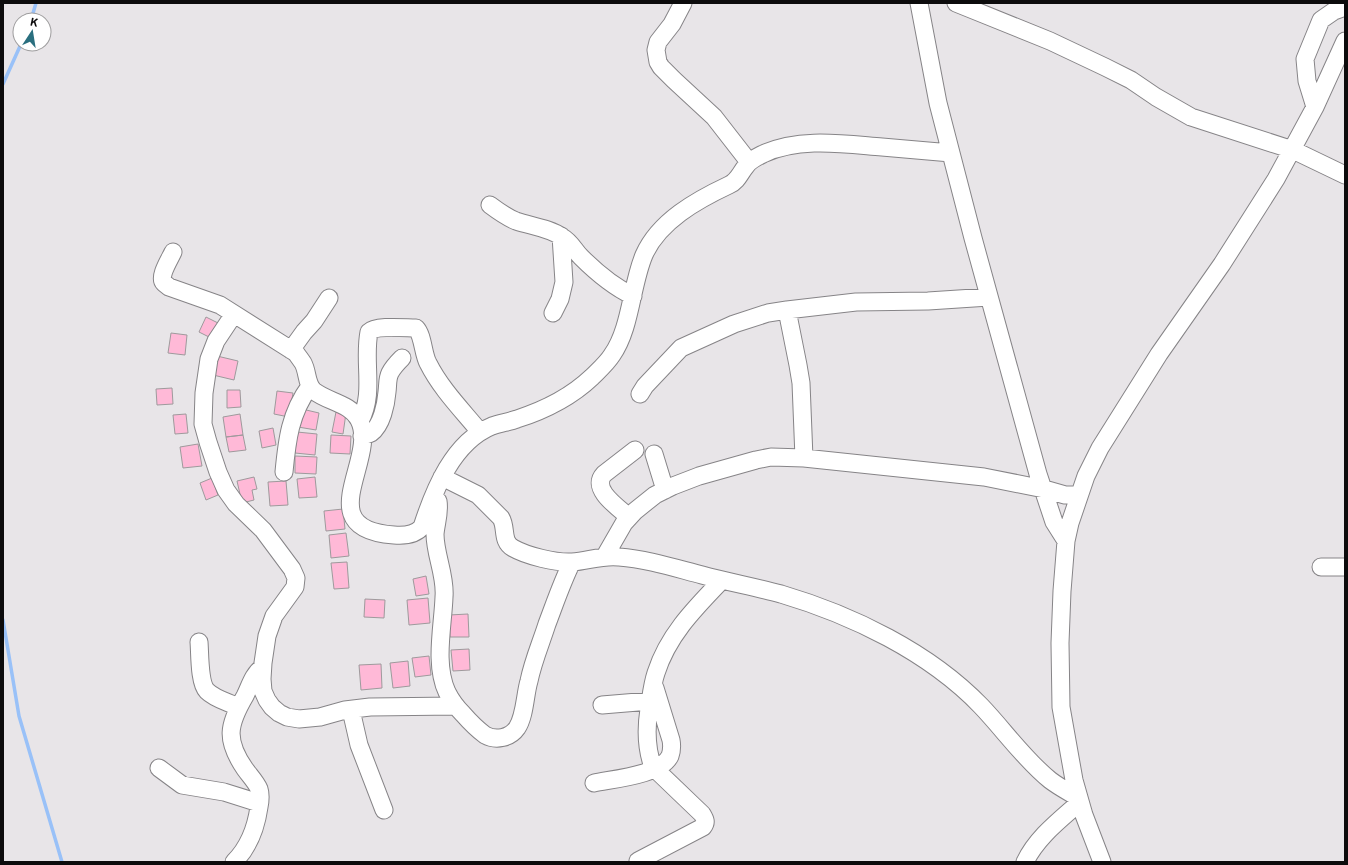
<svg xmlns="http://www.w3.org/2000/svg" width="1348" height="865" viewBox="0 0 1348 865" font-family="'Public Sans',sans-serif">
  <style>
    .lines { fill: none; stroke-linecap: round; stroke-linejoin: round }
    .stream { stroke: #99c1f8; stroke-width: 3.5 }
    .building { fill: #ffb9d7; stroke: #9e9a9c }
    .minor-casing { stroke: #868487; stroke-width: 19 }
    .minor { stroke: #fff; stroke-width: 17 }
  </style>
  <rect width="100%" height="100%" fill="#e8e5e8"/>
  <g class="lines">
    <path class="stream" d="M31,20l5,-17
      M3,84l18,-40
      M3,620l16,96 43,146"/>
  </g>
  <path class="building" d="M206,317l14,7 -7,15 -14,-7z
    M171,333l16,2 -2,20 -17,-2z
    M217,356l21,5 -4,19 -21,-5z
    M172,388l1,16 -16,1 -1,-16z
    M227,390h13l1,17 -14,1z
    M277,391l16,2 -4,24 -15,-3z
    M302,409l17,4 -3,17 -18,-3z
    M336,412l10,1 -3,21 -11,-2z
    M186,414l2,19 -13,1 -2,-19z
    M240,414l3,21 -17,2 -3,-20z
    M273,428l3,17 -14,3 -3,-17z
    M297,432l20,2 -2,21 -20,-2z
    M243,435l3,15 -17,2 -3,-15z
    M331,435l20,1 -1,18 -20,-1z
    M198,444l4,22 -19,2 -3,-21z
    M295,456l22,1 -1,17 -21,-1z
    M254,477l3,12 -5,1 2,10 -12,3 -5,-22z
    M315,477l2,20 -18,1 -2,-19z
    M212,478l6,17 -12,5 -6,-17z
    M286,481l2,24 -18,1 -2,-24z
    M343,509l2,20 -19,2 -2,-20z
    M346,533l3,23 -18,2 -2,-23z
    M347,562l2,26 -15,1 -3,-26z
    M426,576l3,18 -13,2 -3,-17z
    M428,598l2,25 -21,2 -2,-25z
    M365,599l20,1 -1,18 -20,-1z
    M468,614l1,23h-19l-1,-22z
    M469,649l1,21 -17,1 -2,-21z
    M429,656l2,19 -16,2 -3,-19z
    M408,661l2,25 -17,2 -3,-25z
    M381,664l1,24 -21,2 -2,-25z"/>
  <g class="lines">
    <g class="minor-casing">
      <path id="minor" d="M683,3l-11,21 -14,18 -2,8 2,12 3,5 13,13 40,37 35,45
        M919,3l19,100 35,135 65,236 16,48 12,19
        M956,3l94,38 55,26 26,13 25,17 35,20 102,33 52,25
        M1315,107l-8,-26 -2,-22 16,-39 13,-9 11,-4
        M490,205c8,6 16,12 26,16 15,5 33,7 46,16 9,5 12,13 19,20 15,15 33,30 52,39
        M173,252c-3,7 -15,25 -9,31 0,0 5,4 5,4l51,18 76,48c2,3 5,7 7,10 5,9 3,21 11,28 14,11 36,12 45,29 20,39 -51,109 35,115 11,1 21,0 28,-8 12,-37 31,-85 70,-101 8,-3 17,-4 25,-7 28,-9 54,-22 75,-42 7,-7 15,-14 20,-22 19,-27 19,-69 32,-100 15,-34 53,-55 85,-70 9,-4 11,-12 17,-19 4,-6 11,-9 17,-12 36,-17 81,-10 119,-7 23,2 46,4 69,6
        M787,310l11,55 3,18 3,75
        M553,313l7,-14 4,-17 -3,-46
        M234,314l-18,27 -7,18 -5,34 -1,31 5,18 10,30 8,18 10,14 27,26 29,39 4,9 -1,9 -21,29 -7,20 -4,27 -1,16 1,12 4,9 5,7 7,6 8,4 12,2 21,-2 25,-7 25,-3 86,-1
        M291,350l13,-18 10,-11 15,-23
        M640,394l5,-8 36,-38 53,-24 34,-11 19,-3 69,-8 72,-1 61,-4
        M360,421c15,-28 3,-59 9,-89 7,-7 36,-4 47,-4 7,7 7,26 12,35 13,26 34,47 52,69
        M362,436c3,-1 7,-2 9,-3 11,-8 15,-29 16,-41 1,-7 0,-13 3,-19 3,-6 7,-10 12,-15
        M654,454l11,36
        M284,472c3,-32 6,-59 26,-86
        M442,477l36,18 23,23c6,10 0,23 12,30 14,8 43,15 59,14 16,-1 30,-7 47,-5 28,2 56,11 83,18 26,7 53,12 79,19 71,21 148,58 200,112 23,24 43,53 69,74 9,7 19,12 29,18
        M438,501c2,11 -2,22 -3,33 0,21 11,42 9,63 -1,29 -10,67 3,95 4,8 10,16 16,22 7,8 14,15 22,21 11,6 25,3 32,-7 8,-12 8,-34 12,-47 4,-20 12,-38 18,-57 8,-21 15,-42 25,-62
        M629,517c-10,-9 -39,-28 -25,-43l31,-24
        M605,556l19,-33 11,-12 20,-16 18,-9 26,-10 57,-16 15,-3 33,1 180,19 60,12 21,6h14
        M1321,567h24
        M199,642c1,11 0,41 8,49 8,8 21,11 31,16
        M602,705l48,-4
        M351,710l8,35 25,65
        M159,768l23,17 42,7 35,11
        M594,783c19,-4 67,-8 76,-27 2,-6 2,-11 1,-16l-16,-52
        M638,861l65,-34c4,-5 2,-8 -1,-13l-49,-47c-7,-19 -7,-39 -4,-58 2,-12 3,-24 7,-36 12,-38 39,-65 66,-93
        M234,862c15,-15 22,-34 25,-55 1,-5 2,-12 0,-18 -3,-7 -9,-13 -14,-20 -20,-29 -17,-44 0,-73 5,-10 8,-22 17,-28
        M1025,862c12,-25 35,-42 55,-60
        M1102,862l-18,-47 -10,-35 -13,-73 -1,-64 2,-52 4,-50 4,-18 16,-47 14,-28 59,-94 63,-90 54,-85 39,-72 30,-66"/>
    </g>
    <use href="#minor" class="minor"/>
  </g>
  <rect width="1348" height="865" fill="none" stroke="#0c0b0c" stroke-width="8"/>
  <g transform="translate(32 32) rotate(12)"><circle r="19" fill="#ffffff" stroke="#9e9d9e"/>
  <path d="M0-3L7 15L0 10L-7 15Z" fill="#2a6f7f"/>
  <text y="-6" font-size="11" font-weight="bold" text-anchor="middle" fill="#0c0b0c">K</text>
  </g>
</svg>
